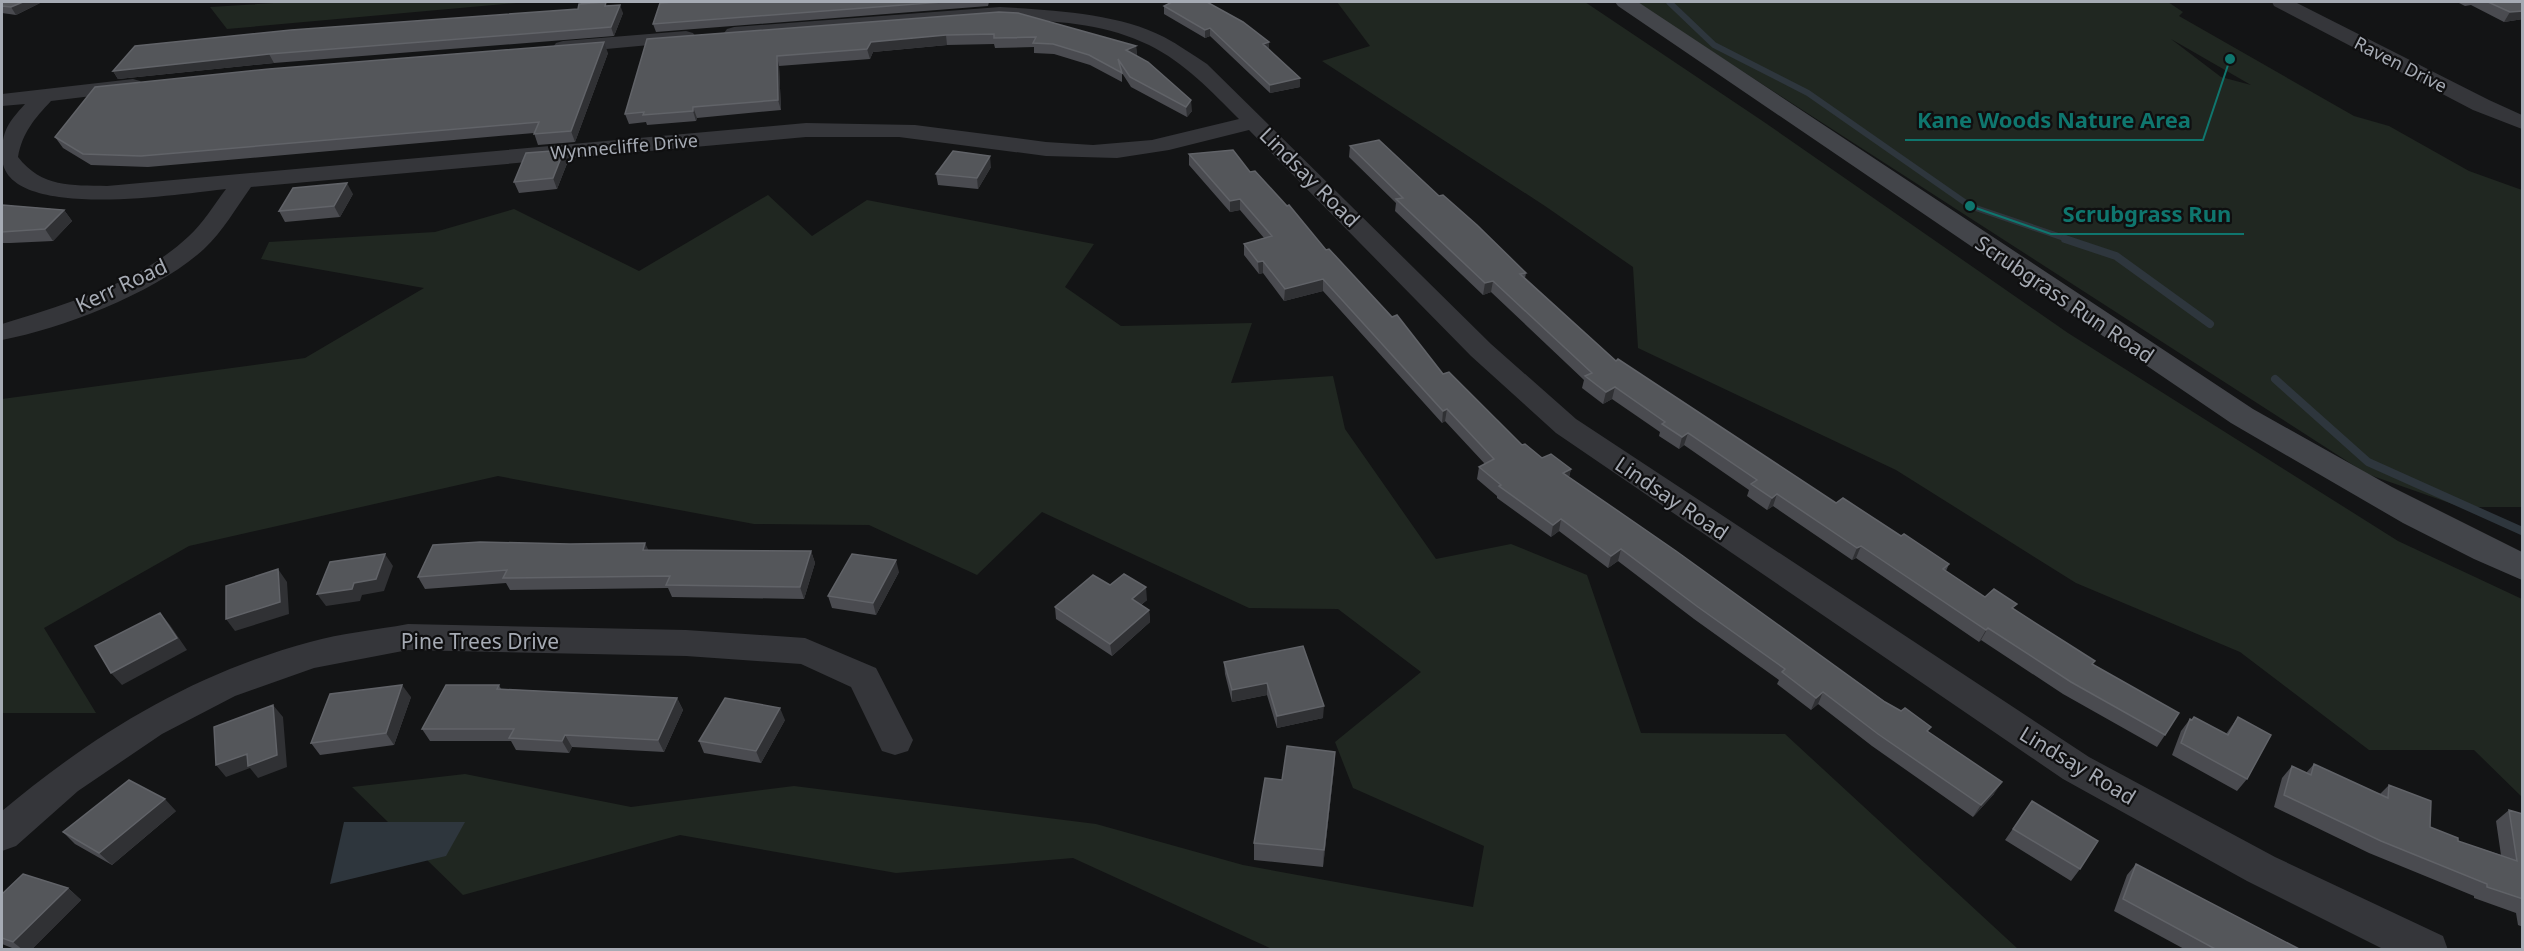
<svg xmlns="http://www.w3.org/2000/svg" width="2524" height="951" viewBox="0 0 2524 951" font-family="'Noto Sans',sans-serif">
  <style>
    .green { fill: #202721; fill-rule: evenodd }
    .water { fill: #2e363d }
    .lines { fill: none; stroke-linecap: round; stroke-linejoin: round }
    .stream-far1 { stroke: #2e363d; stroke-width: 6 }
    .stream { stroke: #2e363d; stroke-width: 8 }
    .street { fill: #35363a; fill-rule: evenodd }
    .secondary { fill: #43454a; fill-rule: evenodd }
    .wall { fill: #4a4b50 }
    .shaded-wall { fill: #303134 }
    .building { fill: #54565a; stroke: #616368; stroke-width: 1.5 }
    .labels { text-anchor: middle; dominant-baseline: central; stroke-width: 4.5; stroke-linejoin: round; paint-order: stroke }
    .far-street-label { font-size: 18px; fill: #a6abb4; stroke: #0f0f10 }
    .street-label { font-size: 21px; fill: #a6abb4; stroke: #0f0f10 }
    .leader { fill: none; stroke: #0f766e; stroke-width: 2 }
    .callout-dot { fill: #0f766e; stroke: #0f0f10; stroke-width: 2 }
    .callout-label { font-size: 22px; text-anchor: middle; font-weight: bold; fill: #0f766e; stroke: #0f0f10; stroke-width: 4.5; stroke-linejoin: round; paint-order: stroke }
  </style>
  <rect width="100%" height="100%" fill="#131415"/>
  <path class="green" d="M290,2h238l-301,27 -17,-22z
    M1337,2h248l179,120 304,211 330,208 124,58v198l-48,-47h-105l-129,-98 -164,-69 -180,-113 -258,-122 -5,-81 -88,-61 -223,-145 48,-15z
    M1635,2h533l15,10 -4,4 175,100 35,10 80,45 53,19v317h-61l-94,-33zM2171,39l80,46 -30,-8z
    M768,195l44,41 55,-36 227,44 -29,43 56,39 131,-3 -21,60 102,-7 12,53 91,130 75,-15 76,31 54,158 144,1 233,215h-746l-199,-91 -177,15 -216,-38 -217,60 -111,-108 113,-13 166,33 163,-21 302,38 147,41 230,42 11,-61 -131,-58 -18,-46 86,-70 -83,-63 -89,-1 -207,-96 -65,63 -108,-50 -115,-1 -256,-48 -309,70 -145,82 52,85h-94v-314l303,-41 119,-70 -163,-29 8,-17 166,-10 79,-23 125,62z"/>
  <path class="water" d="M344,822h121l-19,34 -116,28z"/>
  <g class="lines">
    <path class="stream-far1" d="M1669,2l45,43 94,48 162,113 100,34"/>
    <path class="stream" d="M2065,239l51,17 94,68
      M2275,379l93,83 154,69"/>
    <path class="street" d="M2272,2h23l194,98 33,15v14l-49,-19 -199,-104z
      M1000,7c51,3 118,6 164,30 15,8 29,18 43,27l284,280 85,75 513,338 186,100 168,79 5,14h-63l-138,-69 -184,-102 -507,-346 -85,-77 -222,-226 -80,20 -52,8 -71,-2 -147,-19h-93l-555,50c-15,21 -28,44 -47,62 -47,43 -140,79 -202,91v-16c64,-20 136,-40 187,-88 14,-13 25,-31 37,-47 -41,4 -224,35 -224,-33 0,-26 6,-33 23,-52l-23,2v-12l131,-15 7,2 3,4 -3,4 -7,2 -82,10c-16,17 -29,32 -33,56 24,31 53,28 89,29l699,-63 109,2 131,17 47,3 59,-5 87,-21c-28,-28 -54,-56 -90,-74 -73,-36 -174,-24 -252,-18 -54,4 -109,8 -163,12l-7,-2 -3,-4 3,-4 7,-2z
      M686,31l7,2 3,4 -3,4 -130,12 -7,-2 -3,-4 3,-4 7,-2z
      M408,624l278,6 119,8 71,30 37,72 -5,11 -13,4 -13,-4 -31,-64 -50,-23 -115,-8 -278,-6 -94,18 -79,28 -73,38 -84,57 -62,55 -14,5v-40c92,-77 190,-137 308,-169 31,-9 66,-12 98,-18z"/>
    <path class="secondary" d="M1615,2h23l615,407 139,78 130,65v28l-48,-21 -71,-36 -172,-100 -613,-417z"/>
  </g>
  <path class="wall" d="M2,2h40l-26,13 -14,-2z
    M675,2h314l-1,4 -332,26 -3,-8z
    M1168,2h39l62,48 31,37 -30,6 -60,-57 -5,2 -41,-24v-8l6,-3z
    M2457,2h66v17l-19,3 -33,-17 -6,1z
    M608,6l15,7 -9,23 -340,27 -156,16 -5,-8 465,-62z
    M999,12l137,34 1,10 55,55 -5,6 -56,-30 -9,-14v9l-32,-17 -36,-11 -20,-1v-6l-39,1 -1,-4 -47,1 -74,7 -3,7 -91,7 2,44 -84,8 -1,3 -49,4 -1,-3 -17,2 -4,-10 22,-75z
    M608,53l-33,89 -37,3 -4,-12 -386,34 -57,-2 -28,-17 -8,-11z
    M1350,146l89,50 87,77 -1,5 91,83 220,142 65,33 48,28 -3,7 39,26 29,12 79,56 72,70 -8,12 -94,-53 -82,-54 -2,2 -123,-84 -4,2 -79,-54 -6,4 -20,-14 2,-6 -65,-45 -5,4 -20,-13 1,-4 -48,-33 -9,5 -21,-16 2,-8 -93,-88 -8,3 -88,-84 1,-8 -47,-46z
    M564,150l4,11 -11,28 -38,4 -5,-11z
    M1189,154l61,18 76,78 117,124 79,71 20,13 29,11 -2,8 359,255 66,62 -21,23 -101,-71 -54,-42 -7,6 -34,-26 2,-4 -85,-61 -76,-58 -10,7 -49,-37 -8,6 -54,-39v-2l-20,-17 2,-12 6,-3 -40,-43 -3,2 -119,-132 -39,10 -21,-28 -4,1 -15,-19v-11l20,-6 -24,-28 -10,2 -41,-47z
    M991,167l-13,22 -40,-4 -2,-11z
    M353,194l-13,23 -55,5 -6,-11z
    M2,205l62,5 8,11 -19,20 -43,2h-8z
    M648,550l163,1 4,12 -11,36 -132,-2 -4,-9 -158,2 -4,-7 -81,6 -7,-12z
    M899,572l-23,43 -44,-7 -4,-12z
    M1110,585l37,15 -6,5 8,5 1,12 -38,34 -56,-37 -1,-12z
    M1303,646l20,72 -46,10 -10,-33 -35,7 -7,-28 -1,-12z
    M499,685l2,4 176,9 6,12 -19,42 -92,-5 -3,6 -53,-3 -5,-9h-81l-8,-12z
    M411,697l-17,48 -74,10 -9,-12z
    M2238,717l9,62 -10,12 -65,-36 9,-24 9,-12 36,15z
    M785,720l-24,43 -57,-10 -5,-12z
    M1335,752l-1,17 -11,98 -69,-7v-17l28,-63z
    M2314,764l66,30 9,-9 41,42 28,14 43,14 -5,-34 13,-11 14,4v113l-5,-2 -2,-12 -42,-15v-2l-105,-43 -95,-46 8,-29 10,-12 14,7z
    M2032,801l48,68 -9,12 -66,-41z
    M176,811l-64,54 -37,-21 -12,-12z
    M2136,864l165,86h-115l-72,-39 13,-36z
    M68,888l13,12 -50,50h-14l-15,-6v-50z"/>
  <path class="shaded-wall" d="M23,2h19l-26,13 -5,-8z
    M620,5l3,8 -9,23 -3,-9z
    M2523,11v8l-19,3 6,-10z
    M1210,28v8l-5,2v-8z
    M946,35l1,10 -74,7 -3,7 -3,-10 4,-7z
    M604,42l4,11 -33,89 -4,-11z
    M1269,42v9l-6,-7z
    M1136,46l1,10 -11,-6z
    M269,54l5,9 -156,16 -5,-8z
    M777,56l2,10 2,44 -3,-10z
    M1300,78v9l-30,6v-8z
    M1191,100l1,11 -5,6 -1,-10z
    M693,107l4,11 -1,3 -3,-10z
    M564,150l4,11 -11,28 -4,-11z
    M990,156l1,11 -13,22 -1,-11z
    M347,183l6,11 -13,23 -6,-11z
    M1240,199v11l-10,2v-11z
    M64,210l8,11 -19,20 -8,-12z
    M1263,261v12l-4,1 -1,-12z
    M1323,279v12l-39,10 1,-12z
    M1493,281l-2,11 -8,3 2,-12z
    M1615,387l-3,12 -9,5 3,-12z
    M1447,409l-2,12 -3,2 1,-12z
    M1688,433l-4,12 -5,4 3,-12z
    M1571,469l-3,12 -5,-8z
    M1777,494l-4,12 -6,4 5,-12z
    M1561,519l-2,12 -8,6 2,-12z
    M645,543l6,12 -8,-5z
    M1861,546l-5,12 -4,2 5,-12z
    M1621,549l-3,12 -10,7 3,-12z
    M811,551l4,12 -11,36 -4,-12z
    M385,554l8,12 -9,25 -22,4 -2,6 -34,5 -9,-12 37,-11z
    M896,560l3,12 -23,43 -3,-12z
    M278,569l9,13 2,32 -54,17 -9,-12z
    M1146,587l1,13 -14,11 -1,-12z
    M1149,610l1,12 -38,34 -2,-12z
    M160,613l10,12 17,25 -65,35 -11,-12z
    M1988,628l-7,12 -2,2 7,-12z
    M1267,683v12l-35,7v-12z
    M402,685l9,12 -17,48 -8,-12z
    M1823,692l-5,12 -7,6 5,-12z
    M677,698l6,12 -19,42 -6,-12z
    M273,705l10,12 4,50 -29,11 -8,-10 -24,9 -10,-12z
    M1324,706l-1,12 -46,10v-12z
    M780,708l5,12 -24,43 -5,-12z
    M565,735l7,12 -3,6 -7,-12z
    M1335,752l-1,17 -11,98 1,-17z
    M2002,782l-8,12 -21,23 8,-12z
    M165,799l11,12 -64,54 -13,-12z
    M68,888l13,12 -50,50h-8l-10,-8z"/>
  <path class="building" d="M2,2h21l-12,5 -9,-1z
    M606,2l-1,4 15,-1 -9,22 -342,27 -156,17 22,-25 156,-16 287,-21 1,-5z
    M675,2h267l-289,22 7,-21z
    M1172,2h35l36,20 26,20 -6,2 37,34 -30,7 -60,-57 -5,2 -41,-24z
    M2488,2h35v9l-13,1z
    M999,12l19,1 118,33 -10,4 22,12 43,38 -5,7 -56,-30 -12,-18 4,14 -33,-18 -36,-11 -20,-1 3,-6 -42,1v-4l-48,1 -75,7 -4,7 -90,7 1,44 -85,7v4l-50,4 1,-3 -19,2 22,-75z
    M604,42l-33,89 -37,3 5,-12 -398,34 -58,-2 -28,-17 40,-50 174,-18z
    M1379,140l60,56 4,-1 34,30 49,48 -6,1 96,87 2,-2 218,144 7,-5 58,38 3,-2 45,30 -6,5 42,28 9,-8 23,15 -5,4 83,53 -3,3 87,49 -14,22 -94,-53 -83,-54 -2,2 -125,-84 -4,2 -80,-54 -5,4 -21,-14 6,-4 -69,-47 -6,4 -20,-13 3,-2 -50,-35 -9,5 -21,-16 7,-3 -99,-92 -8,2 -89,-84 7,-1 -53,-52z
    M564,150l-11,28 -39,4 12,-29z
    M1233,150l17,22 5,-1 32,35 2,-1 37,45 3,-1 63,68 5,-2 46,59 6,-2 73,73 3,-1 17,14 9,-4 20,15 -8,4 113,78 209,151 16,9 4,-3 26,19 -4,4 75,51 -21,23 -103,-71 -55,-42 -7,6 -34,-26 3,-3 -87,-62 -77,-58 -10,7 -50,-37 -8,6 -54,-39 2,-1 -22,-18 15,-8 -47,-50 -4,2 -120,-132 -38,10 -22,-28 -5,1 -14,-18 28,-8 -32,-37 -10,2 -41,-47z
    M953,151l37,5 -13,22 -41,-4z
    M347,183l-13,23 -55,5 14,-23z
    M2,205l62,5 -19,19 -43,3z
    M480,542l90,2 75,-1 -2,7 168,1 -11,36 -134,-2 4,-9 -167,2 4,-8 -89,7 15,-32z
    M385,554l-9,25 -22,4 -2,6 -35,5 13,-32z
    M852,554l44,6 -23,43 -45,-7z
    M278,569l2,33 -54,17v-33z
    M1124,574l22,13 -14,12 17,11 -39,34 -55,-37 38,-32 17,10z
    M160,613l17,25 -66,35 -16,-27z
    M1303,646l21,60 -47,10 -10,-33 -35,7 -8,-28z
    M402,685l-16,48 -75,10 19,-49z
    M446,685h53l-2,4 180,9 -19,42 -93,-5 -3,6 -53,-3 5,-9h-92z
    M725,698l55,10 -24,43 -57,-10z
    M273,705l4,50 -29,11 -1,-12 -31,11 -2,-38z
    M2194,717l34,18 10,-18 33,18 -24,44 -66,-36 9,-24 2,1z
    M1287,746l48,6 -11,98 -70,-7 11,-65 17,2z
    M2314,764l74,34 1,-13 42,16 -1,26 28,11v3l59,20 -8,-51 14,4v85l-36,-12v-3l-106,-43 -97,-46 8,-29 19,9z
    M129,780l36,19 -66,54 -36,-21z
    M2032,801l66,40 -18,28 -67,-40z
    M2136,864l165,86h-84l-94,-51z
    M23,874l45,14 -55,54 -11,-4v-44z"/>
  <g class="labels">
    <g class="far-street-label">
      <text transform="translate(2401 64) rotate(27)">Raven Drive</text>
      <text transform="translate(624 146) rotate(-5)">Wynnecliffe Drive</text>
    </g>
    <g class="street-label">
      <text transform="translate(1310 177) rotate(45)">Lindsay Road</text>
      <text transform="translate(121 285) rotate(-25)">Kerr Road</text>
      <text transform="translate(2065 299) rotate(34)">Scrubgrass Run Road</text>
      <text transform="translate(1672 498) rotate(34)">Lindsay Road</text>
      <text x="480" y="641">Pine Trees Drive</text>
      <text transform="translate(2078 765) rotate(31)">Lindsay Road</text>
    </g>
  </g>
  <path class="leader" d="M2230 59L2203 140H1905M1970 206L2051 234H2244"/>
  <g class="callout-dot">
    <circle cx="2230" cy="59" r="6"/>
    <circle cx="1970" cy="206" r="6"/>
  </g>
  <g class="callout-label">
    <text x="2054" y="128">Kane Woods Nature Area</text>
    <text x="2147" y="222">Scrubgrass Run</text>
  </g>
  <rect width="2524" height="951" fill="none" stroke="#a6abb4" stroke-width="6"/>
</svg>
